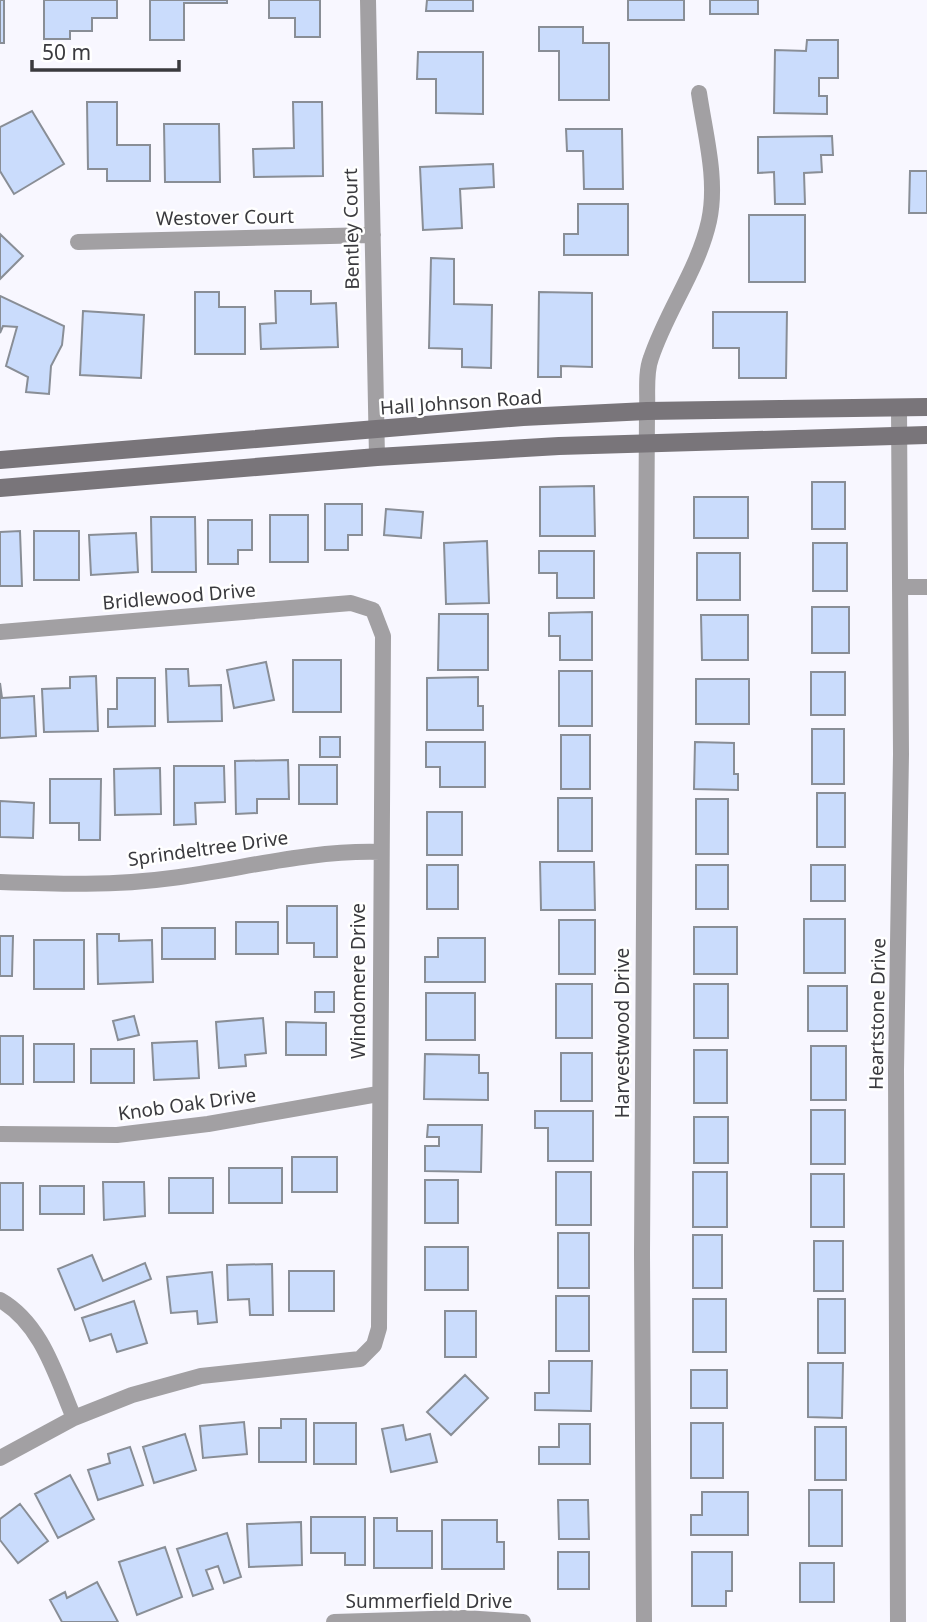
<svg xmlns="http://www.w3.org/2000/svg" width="927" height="1622" viewBox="0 0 927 1622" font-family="'Noto Sans',sans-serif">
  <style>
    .building { fill: #cadcfc; stroke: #898e96; stroke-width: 2 }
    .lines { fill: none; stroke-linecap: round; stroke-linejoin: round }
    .street { stroke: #a2a0a3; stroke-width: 16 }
    .secondary { stroke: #79757a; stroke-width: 18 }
    .labels { text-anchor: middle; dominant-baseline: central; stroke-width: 5; stroke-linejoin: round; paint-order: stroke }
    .street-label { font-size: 19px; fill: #3a3a3e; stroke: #fff }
  </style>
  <rect width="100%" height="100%" fill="#f8f7ff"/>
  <path class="building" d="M0,0h4v43h-4z
    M44,0h73v18h-25v13h-22v8h-26z
    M150,0h77v3h-43v37h-34z
    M269,0h51v37h-25v-19h-26z
    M427,0h46v11h-47z
    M628,0h56v20h-56z
    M710,0h48v14h-48z
    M539,27h44v16h26v57h-50v-49h-20z
    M807,40h31v38h-19v18h8v18l-53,-1 1,-63 31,1z
    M418,52h65v62l-47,-1v-34h-19z
    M87,102h30v43h33v36h-43v-12h-19z
    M293,102h29l1,74 -69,1 -1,-28 41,-1z
    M32,111l32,53 -50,30 -14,-23v-44z
    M164,124h55l1,58h-55z
    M566,129h56l1,60h-39l-1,-38h-16z
    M832,136l1,19h-12l1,17 -18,1 1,31h-30l-1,-32 -16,1v-36z
    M493,164l1,23 -34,2 2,39 -39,2 -3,-63z
    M910,171h17v42h-18z
    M578,204h50v51h-64v-21h14z
    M749,215h56v67h-56z
    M0,234l23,22 -23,23z
    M431,258l23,1v45l38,1 -1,63 -29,-1v-18l-33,-1z
    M275,291h36v13l25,-1 2,44 -77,2 -1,-25 16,-1z
    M195,292h24v15h26v47h-50z
    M539,292l53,1v74l-31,-1v11h-23z
    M0,296l64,30 -2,19 -11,21 -2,28 -23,-2 2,-15 -22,-11 11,-39 -14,-1 -3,7z
    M83,311l61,4 -3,63 -61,-3z
    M713,312h74l-1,66h-47v-30h-26z
    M812,482h33v47h-33z
    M594,486l1,50h-55v-49z
    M694,497h54v41h-54z
    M325,504h37v31h-14v15h-23z
    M386,509l37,3 -2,26 -37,-3z
    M270,515h38v47h-38z
    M151,517h44l1,55h-44z
    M208,520h44v30h-14v14h-30z
    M20,531l2,55h-22v-54z
    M34,531h45v49h-45z
    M136,533l2,39 -47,3 -2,-40z
    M487,541l2,62 -43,1 -2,-61z
    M813,543h34v48h-34z
    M539,551h55v47h-37v-25h-18z
    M697,553h43v47h-43z
    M812,607h37v46h-37z
    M592,612v48h-32v-24h-11v-23z
    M439,614h49v56h-50z
    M701,615h47v45h-46z
    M293,660h48v52h-48z
    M266,662l8,38 -40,8 -7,-38z
    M166,669h22l1,17 32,-1 1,36 -54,1z
    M559,671h33v55h-33z
    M811,672h34v43h-34z
    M96,676l2,55 -54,1 -2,-43 28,-1v-11z
    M478,677v29h5v24h-56v-52z
    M117,678h38v48l-47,1v-18h9z
    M696,679h53v45h-53z
    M0,683l2,15 32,-2 2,40 -36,2z
    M812,729h32v55h-32z
    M561,735h29v54h-29z
    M320,737h20v20h-20z
    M426,742h59v45h-45v-20h-14z
    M695,742l39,1v31h4v16l-44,-1z
    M288,760l1,39h-32v14l-21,1 -1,-53z
    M299,765h38v39h-38z
    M174,766h50l1,36 -30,1 1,21 -22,1z
    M160,768l1,46 -46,1 -1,-46z
    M50,779h51l-1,61h-21v-17h-29z
    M817,793h28v54h-28z
    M558,798h34v53h-34z
    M696,799h32v55h-32z
    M0,801l34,2 -1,35 -33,-1z
    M427,812h35v43h-35z
    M540,862h54l1,48h-54z
    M427,865h31v44h-31z
    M696,865h32v44h-32z
    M811,865h34v36h-34z
    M287,906h50v51h-23v-14h-27z
    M804,919h41v54h-41z
    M559,920h36v54h-36z
    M236,922h42v32h-42z
    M694,927h43v47h-43z
    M162,928h53v31h-53z
    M97,934h22v7l33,-1 1,42 -55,2z
    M0,936h13l-1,40h-12z
    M438,938h47v44h-60v-25h13z
    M34,940h50v49h-50z
    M556,984h36v54h-36z
    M694,984h34v54h-34z
    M808,986h39v45h-39z
    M315,992h19v20h-19z
    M426,993h49v47h-49z
    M134,1016l5,19 -21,5 -5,-19z
    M263,1018l3,35 -21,2 1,11 -27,2 -3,-46z
    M286,1022l40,1v32h-40z
    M0,1036h23v48h-23z
    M197,1041l2,37 -45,2 -2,-37z
    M34,1044h40v38h-40z
    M811,1046h35v54h-35z
    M91,1049h43v34h-43z
    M694,1050h33v53h-33z
    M561,1053h31v48h-31z
    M425,1054l54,1v18h9v27l-64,-1z
    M811,1110h34v54h-34z
    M535,1111h58v50h-45v-33h-13z
    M694,1117h34v46h-34z
    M428,1125h54l-1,47 -56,-1v-25h14v-9h-12z
    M292,1157h45v35h-45z
    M229,1168h53v35h-53z
    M556,1172h35v53h-35z
    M693,1172h34v55h-34z
    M811,1174h33v53h-33z
    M169,1178h44v35h-44z
    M425,1180h33v43h-33z
    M103,1182h41l1,34 -41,4z
    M0,1183h23v47h-23z
    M40,1186h44v28h-44z
    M558,1233h31v55h-31z
    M693,1235h29v53h-29z
    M814,1241h29v50h-29z
    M425,1247h43v43h-43z
    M92,1255l11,26 42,-18 6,16 -76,31 -17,-41z
    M272,1264l1,51h-23l-1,-16 -21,1 -1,-35z
    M289,1271h45v40h-45z
    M212,1272l5,50 -19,2 -1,-13 -26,2 -4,-36z
    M556,1296h33v55h-33z
    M693,1299h33v53h-33z
    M818,1299h27v54h-27z
    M134,1301l13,42 -30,9 -6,-18 -21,7 -8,-23z
    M445,1311h31v46h-31z
    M549,1361h43l-1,50 -56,-1v-17h14z
    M808,1363h35l-1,55 -34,-1z
    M691,1370h36v38h-36z
    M465,1375l23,23 -37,37 -24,-23z
    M281,1419h25v43h-47v-34h22z
    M244,1422l3,32 -44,4 -3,-32z
    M314,1423h42v41h-42z
    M691,1423h32v55h-32z
    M559,1424h31v40h-51v-17h20z
    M403,1425l3,15 24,-6 7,28 -46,10 -9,-43z
    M815,1427h31v53h-31z
    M185,1434l11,36 -42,13 -11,-36z
    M130,1447l13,38 -45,15 -10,-30 22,-7 -2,-9z
    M70,1475l24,44 -36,19 -23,-44z
    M809,1490h33v56h-33z
    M702,1492h46v43h-57v-20h11z
    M558,1500h30l1,39h-30z
    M20,1504l28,37 -30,22 -18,-23v-21z
    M311,1517h54v48h-20v-12h-34z
    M374,1518h23v13h35v37h-58z
    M442,1520h55v22h7v27h-62z
    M301,1522l1,43 -53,2 -2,-43z
    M227,1533l14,44 -17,6 -6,-17 -12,4 7,19 -20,7 -16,-47z
    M165,1547l17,50 -45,18 -18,-53z
    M558,1552h31v37h-31z
    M692,1552h40v39h-6v15h-34z
    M800,1563h34v39h-34z
    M97,1582l21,40h-56l-12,-22 15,-8 2,6z"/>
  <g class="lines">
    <path class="street" d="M368,0l9,457
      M78,242l295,-7
      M901,587h26
      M0,632l351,-29 22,7 10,26 -4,692 -5,17 -14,14 -159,17 -69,19 -58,23 -74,40
      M0,882c57,2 115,4 172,-4 70,-9 137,-28 208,-26
      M0,1134l117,1 91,-11 170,-30
      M0,1300c42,24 56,76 74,118
      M334,1622l130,-4 59,4
      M644,1622l-2,-368 5,-843c1,-16 -2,-38 4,-53 16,-48 47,-88 58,-137 9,-41 -4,-87 -10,-128
      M898,1622l-2,-552 5,-316 -2,-347"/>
    <path class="secondary" d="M0,460l523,-43 124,-6 280,-4
      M0,488l377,-31 182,-11 368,-11"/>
  </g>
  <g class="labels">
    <g class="street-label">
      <text transform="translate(225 217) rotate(-1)">Westover Court</text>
      <text transform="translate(351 229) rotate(-91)">Bentley Court</text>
      <text transform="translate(461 402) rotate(-4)">Hall Johnson Road</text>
      <text transform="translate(179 596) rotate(-5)">Bridlewood Drive</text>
      <text transform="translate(208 848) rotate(-8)">Sprindeltree Drive</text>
      <text transform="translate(358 981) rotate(-90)">Windomere Drive</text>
      <text transform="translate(877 1014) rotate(-89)">Heartstone Drive</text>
      <text transform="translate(622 1033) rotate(-90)">Harvestwood Drive</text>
      <text transform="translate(187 1104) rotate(-8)">Knob Oak Drive</text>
      <text x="429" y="1601">Summerfield Drive</text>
    </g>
  </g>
  <path d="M32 60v10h147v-10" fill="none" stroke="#3a3a3e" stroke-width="3.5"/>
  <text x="42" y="60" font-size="21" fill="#3a3a3e" stroke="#ffffff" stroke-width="5" paint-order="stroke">50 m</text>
</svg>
